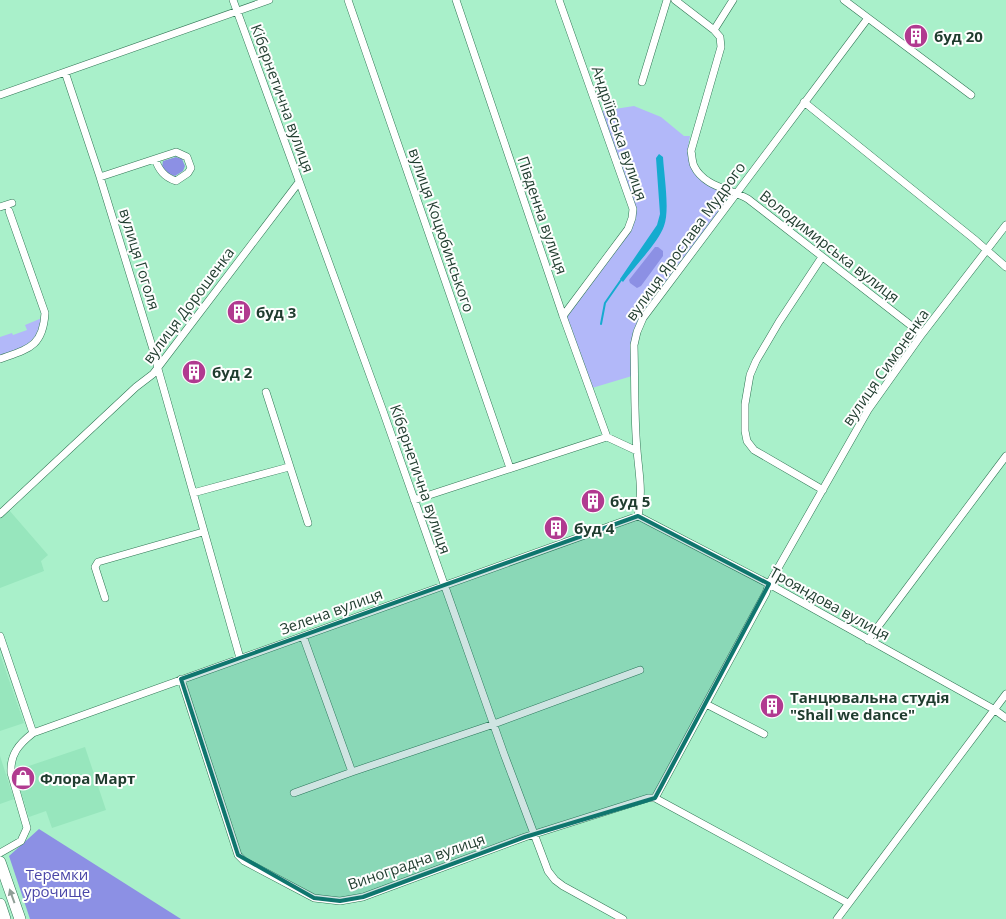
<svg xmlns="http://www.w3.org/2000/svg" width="1006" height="919" viewBox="0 0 1006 919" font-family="'Open Sans',sans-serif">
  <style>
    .built { fill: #97e6bd }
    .green { fill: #b2b8f9 }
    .forest { fill: #8c90e4 }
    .water { fill: #15abcf }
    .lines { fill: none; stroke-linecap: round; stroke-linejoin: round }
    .stream { stroke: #15abcf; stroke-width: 2 }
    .minor-casing { stroke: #317655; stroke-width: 8 }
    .trunk-casing { stroke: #317655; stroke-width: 12 }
    .minor { stroke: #fff; stroke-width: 7 }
    .trunk { stroke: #fff; stroke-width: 11 }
    .oneway { fill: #8f9e96 }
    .marked { fill: #0f766e; fill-opacity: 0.2; stroke: #0f766e; stroke-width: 4; stroke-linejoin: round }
    .labels { text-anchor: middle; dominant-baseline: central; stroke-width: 4; stroke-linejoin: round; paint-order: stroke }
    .poi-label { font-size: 15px; font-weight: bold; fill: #1f3c2e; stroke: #fefefe; text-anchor: start }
    .street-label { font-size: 15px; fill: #1f3c2e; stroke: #fefefe }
    .park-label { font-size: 15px; fill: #4a46a8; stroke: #fefefe }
  </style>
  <rect width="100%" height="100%" fill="#a9f0ca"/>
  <path class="built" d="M9,510l39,45 -7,6 3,10 -44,17v-69z
    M0,654l24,69 -24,8z
    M85,747l21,63 -54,18 -6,-17 -17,6 -15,-46z
    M0,756l14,43 -14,5z"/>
  <path class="green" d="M634,106l27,11 23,19h6c-5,23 1,39 22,51 6,4 12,6 14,13l-2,5 -84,111c-11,23 -9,35 -8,60l-40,12 -25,-70 2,-6 61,-82 5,-10 1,-11 -34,-98z
    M42,318c-5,27 -19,29 -42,38v-19l12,-4 1,2 14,-5 -2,-5z"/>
  <path class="forest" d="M176,157l6,2 3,7 -2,5 -8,5 -6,-2 -7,-7 1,-6z
    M655,247h3l5,4v5l-22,30 -4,2 -7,-5 -1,-3z
    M39,829l142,90h-151l-21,-63z"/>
  <path class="water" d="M659,154l4,3c1,18 7,53 1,69 -6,17 -30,41 -41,56l-3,-3 37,-54 3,-11 -4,-56z"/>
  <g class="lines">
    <path class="stream" d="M601,324l4,-21 16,-23"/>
    <g class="minor-casing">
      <path id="minor" d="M233,0l150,411 121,343 44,117 7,9 8,6 60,33
        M348,0l162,468
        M456,0l107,316 44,121
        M559,0l74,209 -1,9 -4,11 -65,87
        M675,0l39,30
        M733,0l-19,30 6,7 1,10 -30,104c1,4 1,11 3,15 10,21 37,23 54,33l174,135
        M844,0l127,95
        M65,72l35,105 56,182 2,10 82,289
        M642,82l25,-82
        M0,95l269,-95
        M804,102l170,137 32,28
        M100,177l76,-25 11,5 4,11 -3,5 -12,8c-12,-4 -17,-11 -21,-22
        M0,207l12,-4
        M822,257l-43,65 -23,39 -6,14 -5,29v27l2,10 7,9 69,40
        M0,359c28,-10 43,-12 45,-46l-36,-102
        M266,392l42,131
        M607,437l30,14
        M193,493l96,-26
        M414,500l193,-63
        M0,514l136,-127 17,-13 146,-192
        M638,516c5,-26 1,-41 -1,-66 -3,-35 -2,-70 -3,-105l3,-13 6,-14 225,-300
        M638,516l131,68 226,126 11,8
        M105,598l-10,-31 3,-5 105,-30
        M0,636l33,97
        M303,636l49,136 142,-48 146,-54
        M868,640l138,-184
        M181,679l57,176 6,6 70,37 26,3 23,-4 162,-60 123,-39h7l111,-205 3,-9 99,-174 54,-76 84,-109
        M706,704l58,30
        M294,793l58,-21
        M655,798l193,105
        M0,853l21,-12 6,-13 -16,-55c-1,-19 8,-29 22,-40l605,-217
        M837,919l169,-225"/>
    </g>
    <g class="trunk-casing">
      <path id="trunk" d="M0,862l20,57
        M0,904l5,15"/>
    </g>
    <use href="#minor" class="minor"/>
    <use href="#trunk" class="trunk"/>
  </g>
  <defs><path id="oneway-solid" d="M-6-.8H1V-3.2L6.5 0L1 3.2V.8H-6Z" transform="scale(1.25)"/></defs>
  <use class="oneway" href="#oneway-solid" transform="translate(12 896) rotate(-110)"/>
  <path class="marked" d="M638,516l131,68 -114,214 -130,39 -162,60 -23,4 -26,-3 -76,-43 -57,-176z"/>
  <defs>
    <g id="building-disc" transform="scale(1.25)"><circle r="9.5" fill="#b13a90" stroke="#fefefe"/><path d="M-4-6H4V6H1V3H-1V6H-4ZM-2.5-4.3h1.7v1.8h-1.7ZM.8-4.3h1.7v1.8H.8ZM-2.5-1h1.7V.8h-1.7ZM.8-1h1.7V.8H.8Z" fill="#fff"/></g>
    <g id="shop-disc" transform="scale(1.25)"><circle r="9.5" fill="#b13a90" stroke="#fefefe"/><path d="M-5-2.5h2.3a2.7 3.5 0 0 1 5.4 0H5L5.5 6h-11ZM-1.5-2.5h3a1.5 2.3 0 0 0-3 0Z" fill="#fff"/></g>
  </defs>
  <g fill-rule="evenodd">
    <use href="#building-disc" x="916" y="36"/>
    <use href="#building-disc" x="239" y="312"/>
    <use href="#building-disc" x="194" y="372"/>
    <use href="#building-disc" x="593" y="501"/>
    <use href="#building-disc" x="556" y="528"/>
    <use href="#building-disc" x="772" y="706"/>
    <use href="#shop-disc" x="23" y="778"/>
  </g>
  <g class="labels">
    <g class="poi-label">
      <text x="934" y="36">буд 20</text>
      <text x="256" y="312">буд 3</text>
      <text x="212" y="372">буд 2</text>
      <text x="610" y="501">буд 5</text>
      <text x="574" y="528">буд 4</text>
      <text x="790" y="697">Танцювальна студія<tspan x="790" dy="17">"Shall we dance"</tspan></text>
      <text x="40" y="778">Флора Март</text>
    </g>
    <g class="street-label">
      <text transform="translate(283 98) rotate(70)">Кібернетична вулиця</text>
      <text transform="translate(620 133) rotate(71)">Андріївська вулиця</text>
      <text transform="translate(543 215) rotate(71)">Південна вулиця</text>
      <text transform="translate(442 230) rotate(71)">вулиця Коцюбинського</text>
      <text transform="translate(685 241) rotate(-54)">вулиця Ярослава Мудрого</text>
      <text transform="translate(830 246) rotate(38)">Володимирська вулиця</text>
      <text transform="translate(140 259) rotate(73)">вулиця Гоголя</text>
      <text transform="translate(188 305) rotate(-53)">вулиця Дорошенка</text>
      <text transform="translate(885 367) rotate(-55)">вулиця Симоненка</text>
      <text transform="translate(421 479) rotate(71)">Кібернетична вулиця</text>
      <text transform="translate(830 603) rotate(29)">Трояндова вулиця</text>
      <text transform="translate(331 611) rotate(-20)">Зелена вулиця</text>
      <text transform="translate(416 861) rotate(-19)">Виноградна вулиця</text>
    </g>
    <g class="park-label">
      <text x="57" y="874">Теремки<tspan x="57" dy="17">урочище</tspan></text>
    </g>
  </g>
</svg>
